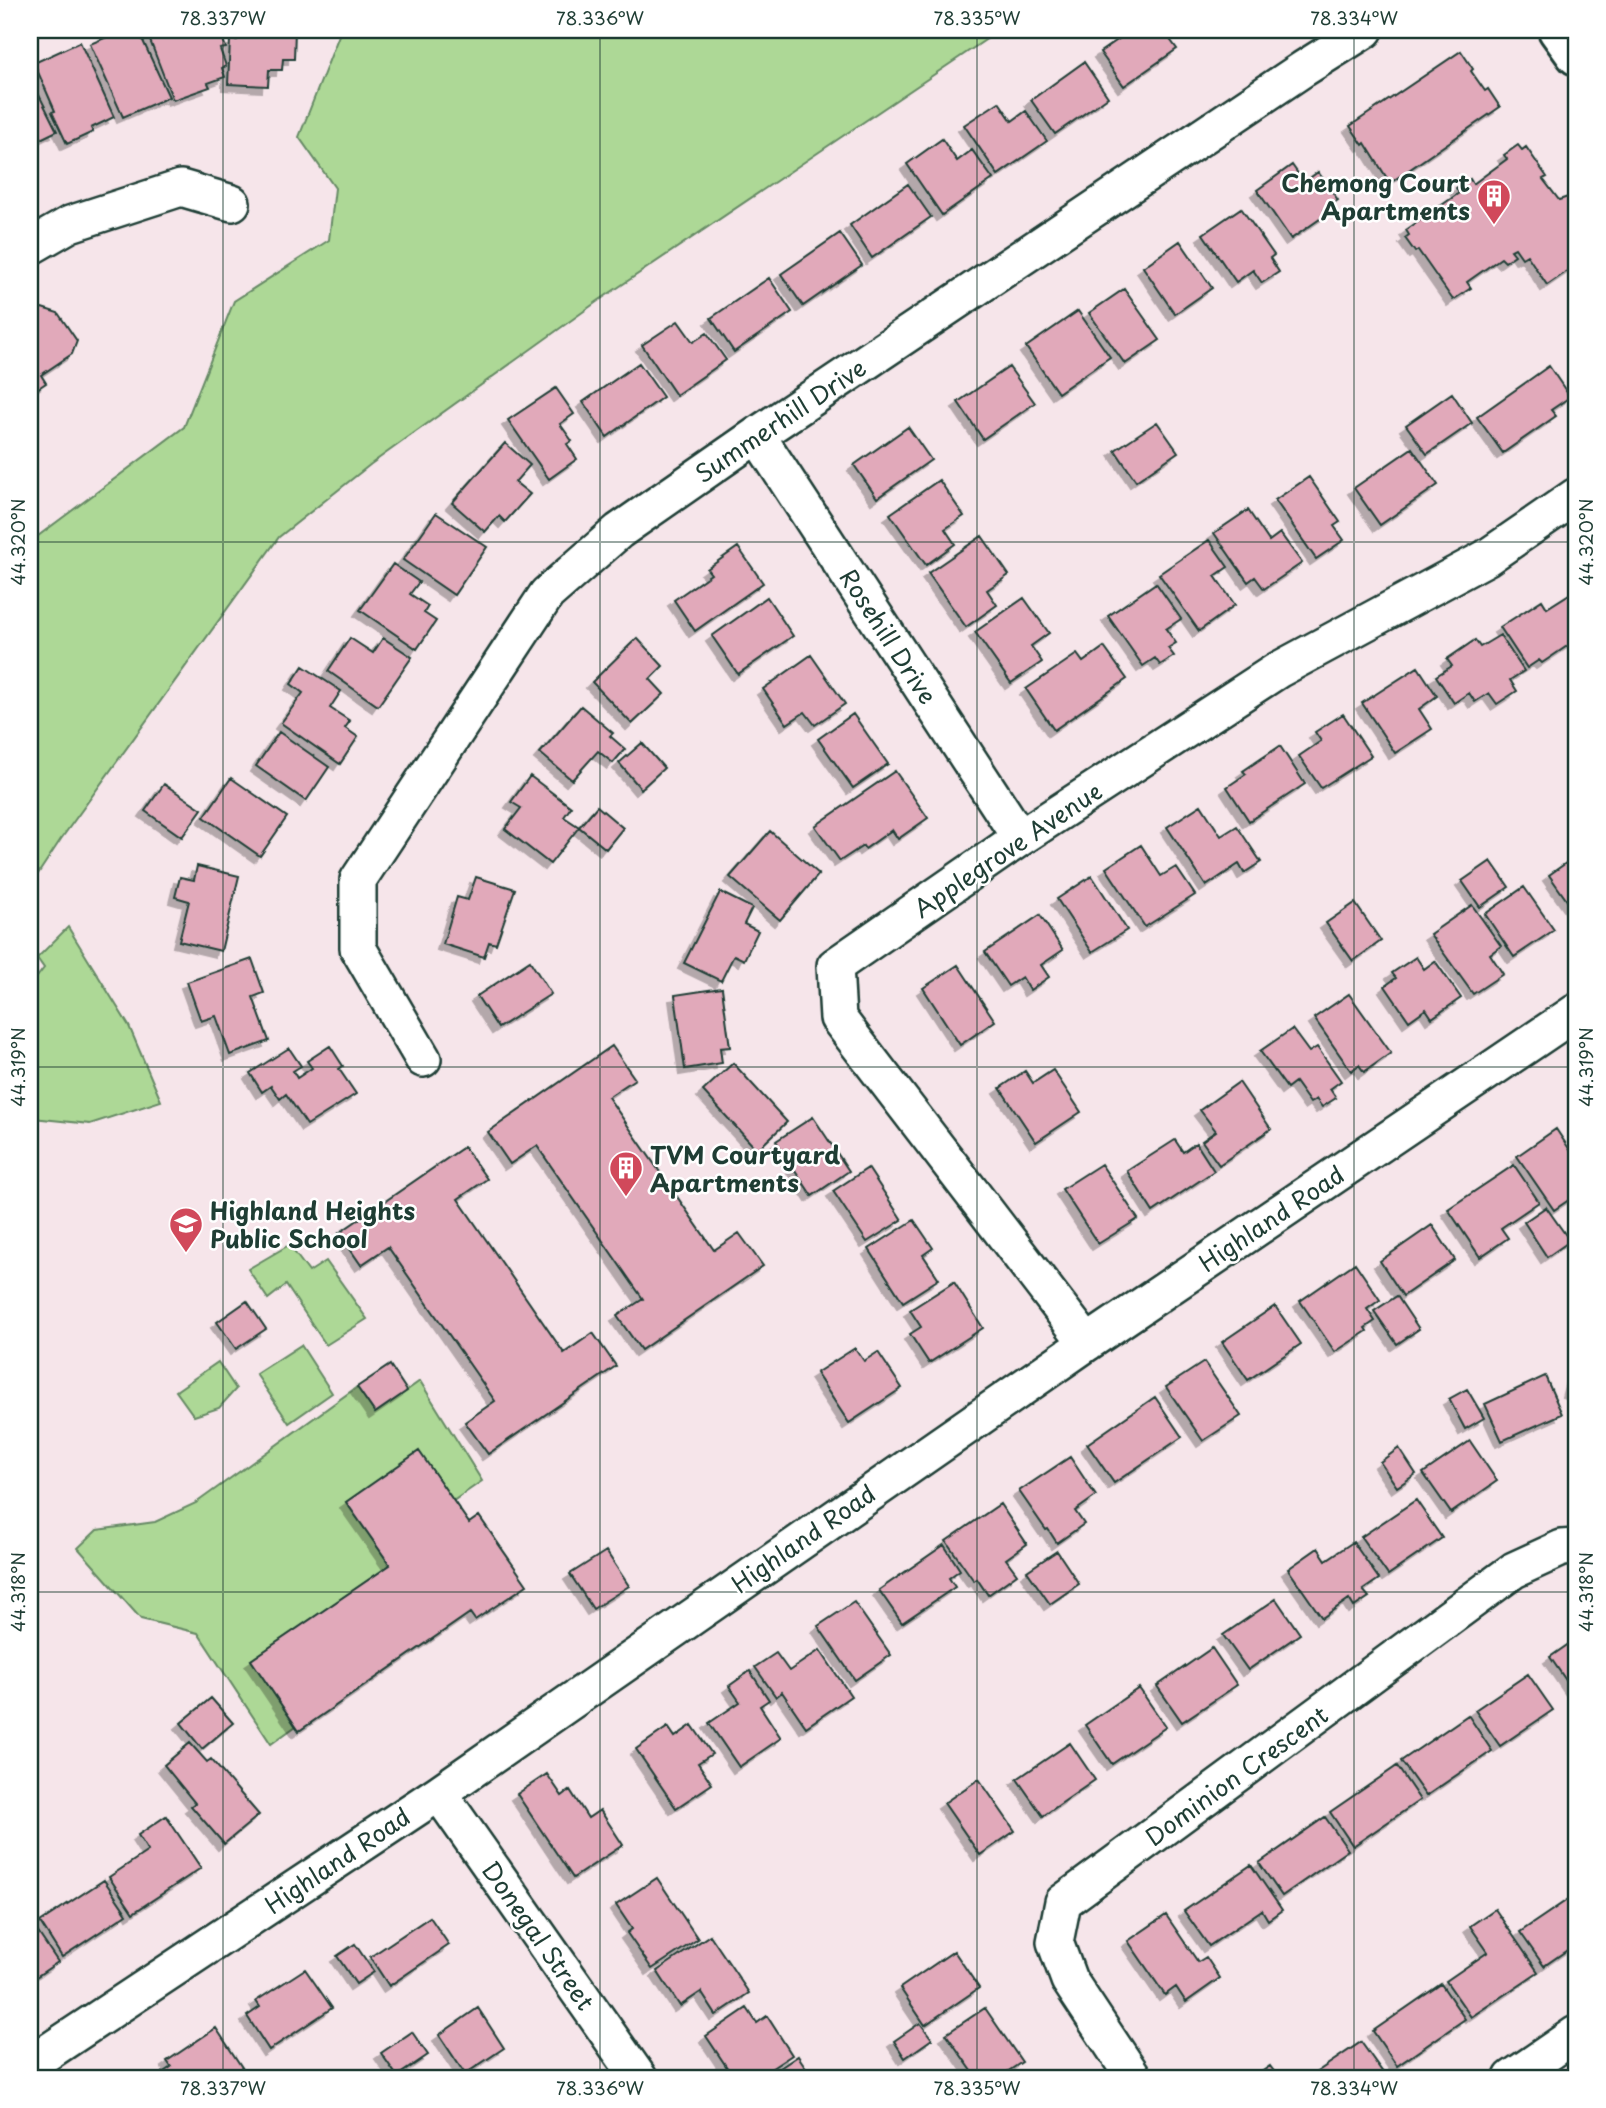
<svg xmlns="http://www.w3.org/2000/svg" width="1606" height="2108" viewBox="0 0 1606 2108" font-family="'Playpen Sans',sans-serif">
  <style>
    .green { fill: #add896; stroke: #668a65; stroke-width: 2 }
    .building { fill: #e1a9ba; stroke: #1f3d34; stroke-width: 2; filter: url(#shadow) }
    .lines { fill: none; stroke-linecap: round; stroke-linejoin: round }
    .street-casing { stroke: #1f3d34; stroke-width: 40 }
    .secondary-casing { stroke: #1f3d34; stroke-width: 44 }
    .street { stroke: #fff; stroke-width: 35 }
    .secondary { stroke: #fff; stroke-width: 38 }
    .ticks { fill: none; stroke: #1f3d34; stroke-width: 2; stroke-opacity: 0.45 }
    .labels { text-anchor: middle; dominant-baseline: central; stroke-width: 5; stroke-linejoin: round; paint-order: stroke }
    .poi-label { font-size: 24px; font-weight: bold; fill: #1f3d34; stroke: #fff; text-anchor: start }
    .street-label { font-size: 24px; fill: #1f3d34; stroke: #fff }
    .neatline { fill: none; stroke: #1f3d34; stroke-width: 2.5 }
    .ticks-label { font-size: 18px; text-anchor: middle; fill: #1f3d34 }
  </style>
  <defs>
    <filter id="shadow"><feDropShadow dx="-6" dy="6" stdDeviation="0" flood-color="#0004"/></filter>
  </defs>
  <rect width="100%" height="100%" fill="#f6e5ea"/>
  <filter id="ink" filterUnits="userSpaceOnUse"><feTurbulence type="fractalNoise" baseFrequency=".0143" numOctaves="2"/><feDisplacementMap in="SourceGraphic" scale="14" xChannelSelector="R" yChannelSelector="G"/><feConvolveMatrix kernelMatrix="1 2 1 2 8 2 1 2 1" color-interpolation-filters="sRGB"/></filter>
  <g filter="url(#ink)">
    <path class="green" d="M341,30h659l-402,271 -227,163 -92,73 -218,302 -31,47v-344l154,-115 50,-126 95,-61 6,-52 -36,-51z
      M68,927l61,99 32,75 -71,23 -57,-6 -3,-3v-129l14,-18 -7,-10z
      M289,1245l20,27 17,-11 41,58 -41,26 -40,-60 -18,14 -20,-30z
      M301,1345l31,48 -43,30 -33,-49z
      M218,1362l18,27 -17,19 -25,8 -18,-25z
      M420,1381l62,100 -29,20 -34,-49 -73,50 44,63 -139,95 45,66 -25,18 -73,-111 -57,-14 -63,-71 19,-18 58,-8 41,-19 161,-116 18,26z"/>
    <path class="building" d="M124,30h14l31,67 -46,20 -33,-73z
      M146,30h77l-3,1 6,17 -6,1 6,17 -4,2 3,9 -17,6 2,4 -37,13z
      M237,30h58l-1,29h-11l-1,11h-13l-1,16 -40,-2 2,-44h7z
      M1132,30h31l14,19 -53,37 -24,-34z
      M80,42l34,75 -23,11 2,4 -26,12 -15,-32 3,-1 -21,-48z
      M1461,51l12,18 -2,2 14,20 3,-2 12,18 -110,76 -25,-40 -2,2 -13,-19z
      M1084,62l24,35 -53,37 -24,-34z
      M30,77l27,54 -27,13 8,14 -8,4z
      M999,102l13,19 14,-10 21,30 -49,34 -34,-50z
      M942,139l15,22 15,-11 21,29 -51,36 -35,-51z
      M1518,145l4,5 4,-3 21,30 -4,2 16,21 9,-3 8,12v56l-29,20 -20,-30 -5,3 -7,-10 -4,2 4,5 -10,7 -4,-4 -34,24 4,6 -18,12 -35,-50 -3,2 -10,-14 4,-3 -3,-5 53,-37 -3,-5 14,-9 3,5 34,-25 -3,-4z
      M1292,165l12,17 14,-10 20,28 -14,10 3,4 -36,25 -34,-49z
      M908,184l23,33 -59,41 -22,-33z
      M1241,208l33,47 -4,3 9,14 -17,11 -9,-13 -17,12 -33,-48z
      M840,233l22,32 -59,41 -22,-32z
      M1180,241l32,47 -37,26 -32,-47z
      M769,278l23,34 -58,40 -23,-34z
      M1124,289l36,51 -35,24 -36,-51z
      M42,308l16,5 19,28 -5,13 -31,21 5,8 -15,10 4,5 -5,4v-86z
      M1078,311l32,46 -52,36 -32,-46z
      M678,321l15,21 14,-9 19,27 -50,35 -34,-50z
      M639,363l24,34 -56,40 -24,-35z
      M1549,366l21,31 -19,13 5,6 -53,37 -26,-36z
      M1009,367l26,36 -52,36 -25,-37z
      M556,388l18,26 -14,10 12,17 -5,3 10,15 -28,20 -41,-59z
      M1452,393l20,30 -45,31 -21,-29z
      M1157,422l21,30 -42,29 -21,-31z
      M908,427l23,33 -54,38 -23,-33z
      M505,443l25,22 -15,17 15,12 -25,28 -6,-6 -14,16 -33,-29z
      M1412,448l26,37 -58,40 -26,-37z
      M1309,477l31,45 -6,4 10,14 -28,19 -41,-59z
      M939,480l25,36 -19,13 10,15 -29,21 -36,-51z
      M1248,510l21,31 11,-8 22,30 -38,26 -9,-12 -7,5 -34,-49z
      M436,513l51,34 -33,48 -51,-35z
      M982,536l27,39 -22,15 10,15 -31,22 -38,-54z
      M1209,540l19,27 -13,9 20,29 -36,26 -40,-57z
      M738,547l25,36 -68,48 -21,-31 37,-26 -4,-5z
      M393,564l26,18 -9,12 18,12 -4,7 12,8 -19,28 -57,-39z
      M1156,583l25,36 -15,10 10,14 -8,5 6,8 -14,9 -5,-7 -12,8 -35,-50z
      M1571,593l5,9v38l-34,23 -3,-3 -12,8 -27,-41 42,-27 5,8z
      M767,597l26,39 -55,38 -26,-38z
      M1024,598l25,35 -18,13 11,16 -31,21 -36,-51z
      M1500,635l24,36 -14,9 7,11 -20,13 -8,-11 -14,9 -6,-9 -15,10 -18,-27 16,-10 -5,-7 28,-19 5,7z
      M350,638l23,15 10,-15 29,19 -34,49 -50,-35z
      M637,638l26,28 -13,13 14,15 -32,30 -40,-42z
      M1104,647l23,32 -73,51 -28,-41 51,-35 6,8z
      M811,655l34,49 -30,21 -10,-13 -18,12 -24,-35z
      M303,666l38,25 -11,17 20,13 -5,7 13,9 -18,27 -59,-41 22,-30 -12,-9z
      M1418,667l19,29 -18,13 13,20 -37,24 -33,-50z
      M581,706l32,27 -3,3 15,13 -12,14 -15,-12 -26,29 -32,-27z
      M853,714l35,50 -35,24 -35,-49z
      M1343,714l28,42 -50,32 -22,-32 22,-15 -6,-9z
      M279,732l50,35 -23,34 -50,-35z
      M642,743l22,25 -23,21 -22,-26z
      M1280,746l25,38 -56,37 -22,-34 19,-13 -3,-3z
      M895,771l33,47 -30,21 -6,-9 -27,19 -2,-3 -23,15 -25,-35z
      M530,776l41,31 -7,10 15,10 -29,37 -45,-35 16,-21 -10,-6z
      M231,778l56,39 -27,39 -56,-39z
      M164,784l38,25 -20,28 -37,-26z
      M1201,805l20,31 16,-10 24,36 -17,11 -5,-9 -33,22 -39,-59z
      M597,806l26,22 -17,21 -27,-22z
      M770,831l49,43 -39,46 -50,-43z
      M1141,845l20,31 15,-9 19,28 -50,32 -39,-59z
      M1576,856v55l-1,1 -26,-37z
      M1491,861l18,26 -29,20 -18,-26z
      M197,866l42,10 -18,75 -42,-10 10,-40 -14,-4 5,-20 14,3z
      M1092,876l35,54 -35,22 -35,-53z
      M476,877l39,12 -19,55 -7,-2 -5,15 -41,-13 14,-47 11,3z
      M1524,887l30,43 -40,27 -29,-43z
      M720,892l32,16 -8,16 14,7 -14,29 -10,-5 -13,26 -37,-18z
      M1355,903l26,38 -28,20 -27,-38z
      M1472,905l29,41 -11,8 13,20 -30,20 -43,-60z
      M1040,915l23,35 -22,15 8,12 -19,13 -8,-13 -14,9 -23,-34z
      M1416,957l8,12 11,-8 26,37 -29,20 -6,-9 -17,12 -24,-35 11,-8 -4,-5z
      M252,959l12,34 -11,4 16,44 -39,14 -14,-39 -15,5 -14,-39z
      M530,961l21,33 -53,34 -21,-32z
      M958,965l37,56 -35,24 -37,-57z
      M722,988l8,59 -10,1 2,15 -37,6 -10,-74z
      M1349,994l42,59 -27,19 -5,-7 -8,6 -37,-53z
      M1292,1029l17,23 8,-5 24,34 -11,8 6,9 -14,9 -6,-8 -6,4 -15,-21 -8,6 -27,-37z
      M330,1046l13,20 -4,3 17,25 -49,31 -21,-31 -6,5 -9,-13 -9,6 -12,-19 39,-25 12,18 -8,5 4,7 15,-10 -5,-7z
      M612,1046l23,33 -27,18 106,153 25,-17 24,33 -122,84 -24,-34 26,-17 -106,-153 -27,18 -22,-32z
      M733,1063l54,59 -30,28 -54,-59z
      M1053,1070l28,42 -45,30 -36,-54 25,-17 8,12z
      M1239,1082l32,47 -52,36 -17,-24 14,-10 -16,-21z
      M813,1117l36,54 -37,25 -36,-55z
      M1556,1129l20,30v36l-22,15 -37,-54z
      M1175,1140l8,12 13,-9 18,28 -61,41 -26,-41z
      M464,1147l23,32 -29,20 106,154 29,-20 23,33 -128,88 -23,-32 30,-21 -107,-154 -27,18 -22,-32z
      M1101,1164l37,55 -40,25 -36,-55z
      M1514,1165l25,37 -38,26 7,10 -28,19 -32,-48z
      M868,1168l34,52 -35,22 -34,-51z
      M1546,1207l24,34 -23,16 -23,-35z
      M914,1220l19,28 -10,7 16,24 -36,23 -34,-53z
      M1432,1225l23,35 -52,36 -23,-35z
      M1355,1263l25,37 -13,9 8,12 -10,7 2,3 -32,21 -35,-51z
      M954,1282l29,46 -54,35 -19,-29 11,-7 -11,-17z
      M1397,1296l22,33 -22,15 -23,-33z
      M247,1301l19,28 -30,20 -19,-27z
      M1275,1306l26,38 -53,36 -26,-38z
      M855,1348l9,13 14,-9 24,36 -53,35 -33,-50z
      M1576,1361v32l-8,-2z
      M1204,1362l37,54 -38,25 -37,-54z
      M390,1365l17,26 -32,22 -18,-26z
      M1545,1376l17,38 -60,27 -17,-37z
      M1467,1389l17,29 -19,11 -16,-30z
      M1155,1397l27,40 -68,46 -27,-39z
      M1470,1441l27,40 -46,32 -28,-40z
      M1399,1448l17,26 -19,13 -17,-25z
      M419,1451l50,72 10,-7 48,69 -52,35 -5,-7 -171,118 -48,-71 139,-95 -44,-63z
      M1070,1457l26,39 -21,15 9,13 -27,19 -9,-14 -2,1 -27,-39z
      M1416,1500l26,38 -54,37 -27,-38z
      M1000,1504l27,40 -21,15 11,15 -29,21 -11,-16 -3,2 -28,-40z
      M1353,1542l26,37 -16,11 6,7 -15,10 -5,-8 -27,19 -34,-49 30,-21 8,12z
      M944,1545l16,25 -11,8 6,9 -53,36 -23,-33z
      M606,1551l23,35 -36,23 -23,-35z
      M1057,1551l22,33 -29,20 -23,-33z
      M1276,1599l24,35 -52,36 -25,-35z
      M854,1602l37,53 -36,25 -37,-54z
      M1576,1639v56l-26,-38z
      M1212,1648l25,37 -55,37 -25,-36z
      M820,1650l31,46 -45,31 -24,-35 -6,5 -21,-30 21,-14 13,18z
      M750,1671l19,29 -9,6 21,32 -42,29 -30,-44 31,-21 -11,-16z
      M1528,1674l25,36 -53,36 -25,-36z
      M1139,1688l27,39 -54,37 -27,-39z
      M211,1698l22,25 -31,26 -21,-26z
      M1468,1715l24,36 -66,45 -25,-35z
      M692,1725l20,29 -14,9 14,21 -36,24 -40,-59 32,-22 7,10z
      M190,1743l17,19 4,-3 48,56 -35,29 -33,-38 4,-3 -31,-38z
      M1070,1743l25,37 -52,36 -26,-37z
      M1397,1766l23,34 -67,46 -23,-34z
      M547,1774l15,22 8,-6 18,28 12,-8 23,35 -50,33 -56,-84z
      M979,1779l36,52 -35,24 -36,-52z
      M166,1816l35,52 -68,45 -24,-36 39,-26 -10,-16z
      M1325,1817l23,33 -66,46 -23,-33z
      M1251,1865l31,45 -14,10 -6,-10 -53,36 -25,-35z
      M657,1878l41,61 -46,30 -25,-36 5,-4 -16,-24z
      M104,1880l23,34 -65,43 -22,-35z
      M1576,1894v50l-32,22 -24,-34z
      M1495,1909l43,63 -67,45 -25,-36 42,-29 -18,-26z
      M1166,1915l32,47 8,-5 14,21 -34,24 -10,-15 -11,8 -37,-54z
      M430,1917l19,28 -60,41 -19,-29z
      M35,1928l23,34 -28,19v-50z
      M710,1935l39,58 -33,22 -15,-23 -21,14 -23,-35z
      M355,1944l19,28 -18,12 -19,-28z
      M954,1951l25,37 -54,37 -25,-37z
      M305,1969l27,39 -63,42 -22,-34 13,-9 -4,-6z
      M1441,1984l24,35 -68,47 -24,-35z
      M478,2008l26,40 -39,26 -26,-39z
      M747,2008l10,15 10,-7 25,39 -35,23h-23l-28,-42z
      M985,2008l37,54 -24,16h-21l-31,-44z
      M920,2023l12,16 -27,19 -11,-17z
      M216,2028l27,41 -14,9h-69l-2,-2 13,-9 -4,-6z
      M412,2032l16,23 -31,21 -16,-23z
      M1361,2042l25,35 -2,1h-76z
      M798,2056l15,22h-48z
      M1270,2066l9,12h-26z"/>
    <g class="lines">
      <g class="street-casing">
        <path id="street" d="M30,247l40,-23 111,-36 51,15
          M757,435l263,403
          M423,1059l-65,-111v-68l189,-286 72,-63 138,-96 546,-366 62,-39
          M1087,1343l-249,-325 -3,-52 185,-128 258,-168 208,-112 90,-62
          M439,1793l200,285
          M30,2064l409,-271 648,-450 489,-331
          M1134,2078l-65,-98 -14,-38 8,-40 451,-332 48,-22 14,-1
          M1512,2078l64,-44"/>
      </g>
      <g class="secondary-casing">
        <path id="secondary" d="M1558,30l18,25"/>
      </g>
      <use href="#street" class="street"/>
      <use href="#secondary" class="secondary"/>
    </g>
  </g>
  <path class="ticks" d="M223,30v2048M600,30v2048M977,30v2048M1354,30v2048M30,542h1546M30,1067h1546M30,1592h1546"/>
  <defs>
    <g id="building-pin" transform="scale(1.75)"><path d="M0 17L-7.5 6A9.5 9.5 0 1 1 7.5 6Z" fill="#d1495b" stroke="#fff"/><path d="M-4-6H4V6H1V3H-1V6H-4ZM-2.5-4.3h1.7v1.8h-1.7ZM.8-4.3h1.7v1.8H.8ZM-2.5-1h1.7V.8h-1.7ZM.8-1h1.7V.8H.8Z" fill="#fff"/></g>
    <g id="school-pin" transform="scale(1.75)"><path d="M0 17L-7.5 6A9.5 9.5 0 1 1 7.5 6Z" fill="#d1495b" stroke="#fff"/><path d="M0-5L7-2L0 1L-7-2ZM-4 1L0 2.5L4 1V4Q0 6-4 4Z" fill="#fff"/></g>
  </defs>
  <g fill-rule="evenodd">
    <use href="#building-pin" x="1494" y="196"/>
    <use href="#building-pin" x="626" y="1168"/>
    <use href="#school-pin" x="186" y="1224"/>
  </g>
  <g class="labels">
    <g class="poi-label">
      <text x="1470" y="182" text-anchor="end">Chemong Court<tspan x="1470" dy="28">Apartments</tspan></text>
      <text x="650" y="1154">TVM Courtyard<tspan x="650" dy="28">Apartments</tspan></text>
      <text x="210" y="1210">Highland Heights<tspan x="210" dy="28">Public School</tspan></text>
    </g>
    <g class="street-label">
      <text transform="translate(780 420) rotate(-34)">Summerhill Drive</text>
      <text transform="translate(889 636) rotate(57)">Rosehill Drive</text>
      <text transform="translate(1007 849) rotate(-34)">Applegrove Avenue</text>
      <text transform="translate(1271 1218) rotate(-34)">Highland Road</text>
      <text transform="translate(803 1538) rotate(-35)">Highland Road</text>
      <text transform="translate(1236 1775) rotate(-36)">Dominion Crescent</text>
      <text transform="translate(337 1860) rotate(-34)">Highland Road</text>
      <text transform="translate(539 1935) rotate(55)">Donegal Street</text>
    </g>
  </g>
  <rect width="1606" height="2108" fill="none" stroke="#fff" stroke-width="77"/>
  <rect x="38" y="38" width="1530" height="2032" class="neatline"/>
  <g class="ticks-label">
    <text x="223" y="25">78.337°W</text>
    <text x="600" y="25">78.336°W</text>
    <text x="977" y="25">78.335°W</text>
    <text x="1354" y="25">78.334°W</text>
    <text transform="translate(19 542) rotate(-90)" y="6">44.320°N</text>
    <text transform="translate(1587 542) rotate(-90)" y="6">44.320°N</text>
    <text transform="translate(19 1067) rotate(-90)" y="6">44.319°N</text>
    <text transform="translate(1587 1067) rotate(-90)" y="6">44.319°N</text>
    <text transform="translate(19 1592) rotate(-90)" y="6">44.318°N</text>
    <text transform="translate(1587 1592) rotate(-90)" y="6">44.318°N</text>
    <text x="223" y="2095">78.337°W</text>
    <text x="600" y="2095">78.336°W</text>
    <text x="977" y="2095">78.335°W</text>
    <text x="1354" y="2095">78.334°W</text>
  </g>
</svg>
